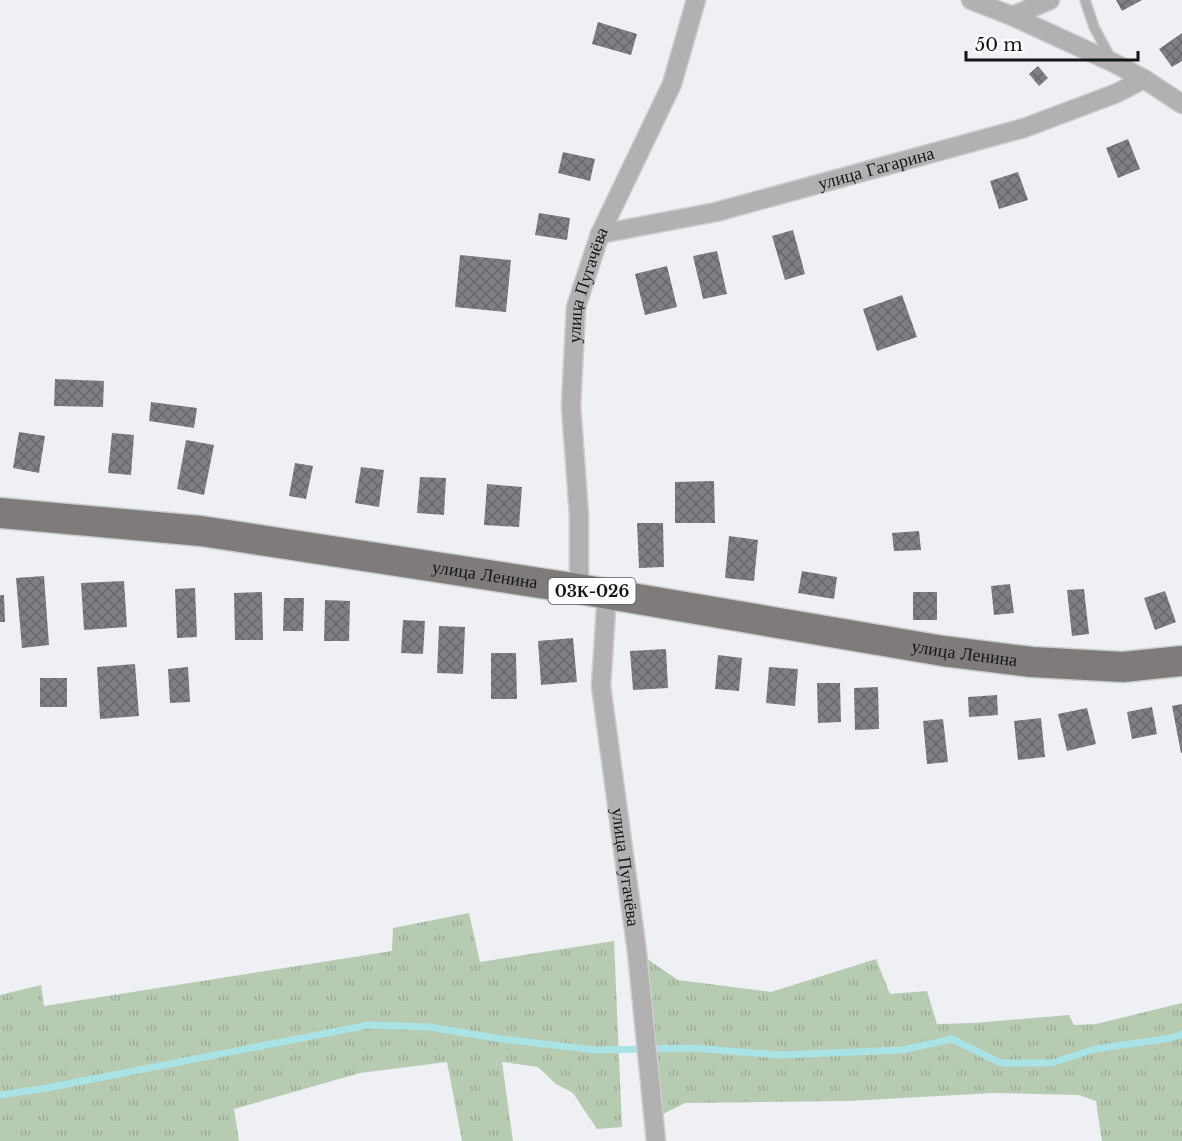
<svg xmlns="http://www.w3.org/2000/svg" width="1182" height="1141" viewBox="0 0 1182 1141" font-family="'Libre Baskerville',serif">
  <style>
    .grass { fill: url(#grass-tufts) }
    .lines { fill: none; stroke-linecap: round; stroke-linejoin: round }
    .stream { stroke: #a9e3e5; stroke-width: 7 }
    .building { fill: url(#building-cross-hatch) }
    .service-casing { stroke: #cbcdd0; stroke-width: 12 }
    .minor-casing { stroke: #cbcdd0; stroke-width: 21 }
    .primary-casing { stroke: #cbcdd0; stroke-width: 33 }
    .service { stroke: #b2b0b0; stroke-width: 9 }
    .minor { stroke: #b2b0b0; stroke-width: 18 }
    .primary { stroke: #7f7b7b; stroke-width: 30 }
    .labels { text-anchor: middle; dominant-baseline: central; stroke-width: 6; stroke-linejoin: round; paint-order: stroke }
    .shield { fill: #fcfdff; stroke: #5a5b5d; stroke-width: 1.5 }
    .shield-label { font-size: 16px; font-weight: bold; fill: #151617 }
    .street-label { font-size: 18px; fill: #151617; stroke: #fcfdff }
  </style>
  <defs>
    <pattern id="grass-tufts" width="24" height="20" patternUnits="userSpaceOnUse" patternTransform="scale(1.5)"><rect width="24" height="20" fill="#b7cab2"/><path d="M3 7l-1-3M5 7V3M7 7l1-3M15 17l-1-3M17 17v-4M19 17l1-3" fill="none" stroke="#9cad98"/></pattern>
    <pattern id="building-cross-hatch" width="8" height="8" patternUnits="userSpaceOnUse" patternTransform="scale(1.5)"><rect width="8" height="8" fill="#7e8083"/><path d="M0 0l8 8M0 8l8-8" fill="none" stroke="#66686a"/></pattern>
  </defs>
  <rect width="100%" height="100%" fill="#eef0f3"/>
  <path class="grass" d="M469,913l11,49 134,-21 8,186 -25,2 -24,-36 -17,-9 -18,-17 -36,-5 11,79h-51l-15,-79 -87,11 -126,36 5,32h-239v-146l41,-10 3,21 348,-55 1,-23z
    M637,952l41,28 93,12 105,-33 14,35 37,-3 10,33 38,-1 94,-8 5,10 22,-1 86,-21v138h-80l-6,-40 -17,-6 -86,-2 -145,8 -163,2 -32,16z"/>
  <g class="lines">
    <path class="stream" d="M0,1095l47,-7 321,-63 61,2 73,12 94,11 96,-2 88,7 122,-5 50,-11 49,24h51l43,-14 76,-11 11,-4"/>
  </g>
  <path class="building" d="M1116,0h26l-20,11z
    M598,22l39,12 -6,21 -39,-11z
    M1182,33v28l-10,6 -13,-18z
    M1038,66l10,12 -9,8 -10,-12z
    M1128,139l12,30 -22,9 -12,-30z
    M563,152l32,7 -5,22 -32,-8z
    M1018,172l10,28 -29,9 -9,-28z
    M539,213l31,5 -3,22 -32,-5z
    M793,230l12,44 -20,6 -13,-44z
    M717,251l10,43 -24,5 -10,-43z
    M460,255l51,5 -5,52 -51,-5z
    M667,266l10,41 -32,8 -10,-41z
    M902,295l15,42 -40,14 -14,-42z
    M55,379l49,2 -1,26 -49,-1z
    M151,402l46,6 -3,20 -45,-7z
    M19,432l26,4 -6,37 -26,-5z
    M112,433l22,2 -3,40 -23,-2z
    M186,440l28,5 -10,50 -27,-6z
    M295,463l18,3 -7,33 -17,-3z
    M361,467l23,3 -5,37 -24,-4z
    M420,477l26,1 -2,37 -27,-2z
    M714,481l1,42h-40v-41z
    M487,484l35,3 -3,40 -35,-2z
    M637,523h26l1,44 -25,1z
    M919,531l2,19 -27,1 -2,-18z
    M729,536l29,4 -4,41 -29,-3z
    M802,571l35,6 -3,22 -36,-6z
    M44,576l5,69 -27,3 -6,-70z
    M124,581l3,46 -43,3 -3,-47z
    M1010,584l4,29 -20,2 -3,-29z
    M195,588l2,49 -20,1 -2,-49z
    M1084,589l5,45 -17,2 -5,-46z
    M1165,591l11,31 -21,8 -11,-32z
    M262,592l1,48h-28l-1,-47z
    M913,592h24v28h-24z
    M0,595h4l1,27h-5z
    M284,598h20l-1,33h-20z
    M325,600l25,1 -1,40h-25z
    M403,620l22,1 -2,33 -22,-1z
    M439,626l26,1 -2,47 -26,-1z
    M573,638l4,44 -36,3 -3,-44z
    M666,649l2,39 -35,2 -3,-39z
    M491,653h25l1,46h-26z
    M718,655l24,3 -3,33 -24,-2z
    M135,664l4,52 -39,3 -3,-52z
    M188,667l2,35 -20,1 -2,-34z
    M769,667l29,2 -3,37 -29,-3z
    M40,678h27v29h-27z
    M817,683h23l1,39 -23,1z
    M878,687l1,42 -24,1 -1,-42z
    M997,695l1,20 -29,2 -1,-20z
    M1182,704v49h-1l-9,-47z
    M1152,707l5,27 -25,5 -5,-27z
    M1087,708l9,36 -29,7 -9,-37z
    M1041,718l4,39 -27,3 -4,-39z
    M943,719l5,43 -21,2 -4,-43z"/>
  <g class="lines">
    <g class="service-casing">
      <path id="service" d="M1085,0l9,27 17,32"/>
    </g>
    <g class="minor-casing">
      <g id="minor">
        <path d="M971,0l41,16 100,46 32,17 38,25"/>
        <path d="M1012,16l38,-16"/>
        <path id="s1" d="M600,234l116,-22 308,-84 93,-35 27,-14"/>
        <path id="s2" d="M579,589v-74l-8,-109 5,-99 24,-73 72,-150 24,-84"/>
        <path id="s3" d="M607,593l-6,93 36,266 19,189"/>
      </g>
    </g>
    <g class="primary-casing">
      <g id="primary">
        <path id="s4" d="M0,513l201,18 378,58 364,62 89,11 91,5 59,-6"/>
      </g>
    </g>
    <use href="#service" class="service"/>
    <use href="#minor" class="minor"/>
    <use href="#primary" class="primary"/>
  </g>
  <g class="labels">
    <rect class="shield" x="548.5" y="578" width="87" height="26" rx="4.5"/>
    <g class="shield-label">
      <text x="592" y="591">03К-026</text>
    </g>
    <g class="street-label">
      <text stroke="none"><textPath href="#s1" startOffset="284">улица Гагарина</textPath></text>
      <text stroke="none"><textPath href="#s2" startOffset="306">улица Пугачёва</textPath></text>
      <text stroke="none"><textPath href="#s4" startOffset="489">улица Ленина</textPath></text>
      <text stroke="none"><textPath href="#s4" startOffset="975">улица Ленина</textPath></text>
      <text stroke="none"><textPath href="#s3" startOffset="276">улица Пугачёва</textPath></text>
    </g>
  </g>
  <path d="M966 51v9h172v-9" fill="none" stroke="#151617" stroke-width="3"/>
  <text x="975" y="51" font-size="18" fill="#151617" stroke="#fcfdff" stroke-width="4.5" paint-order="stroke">50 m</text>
</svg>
